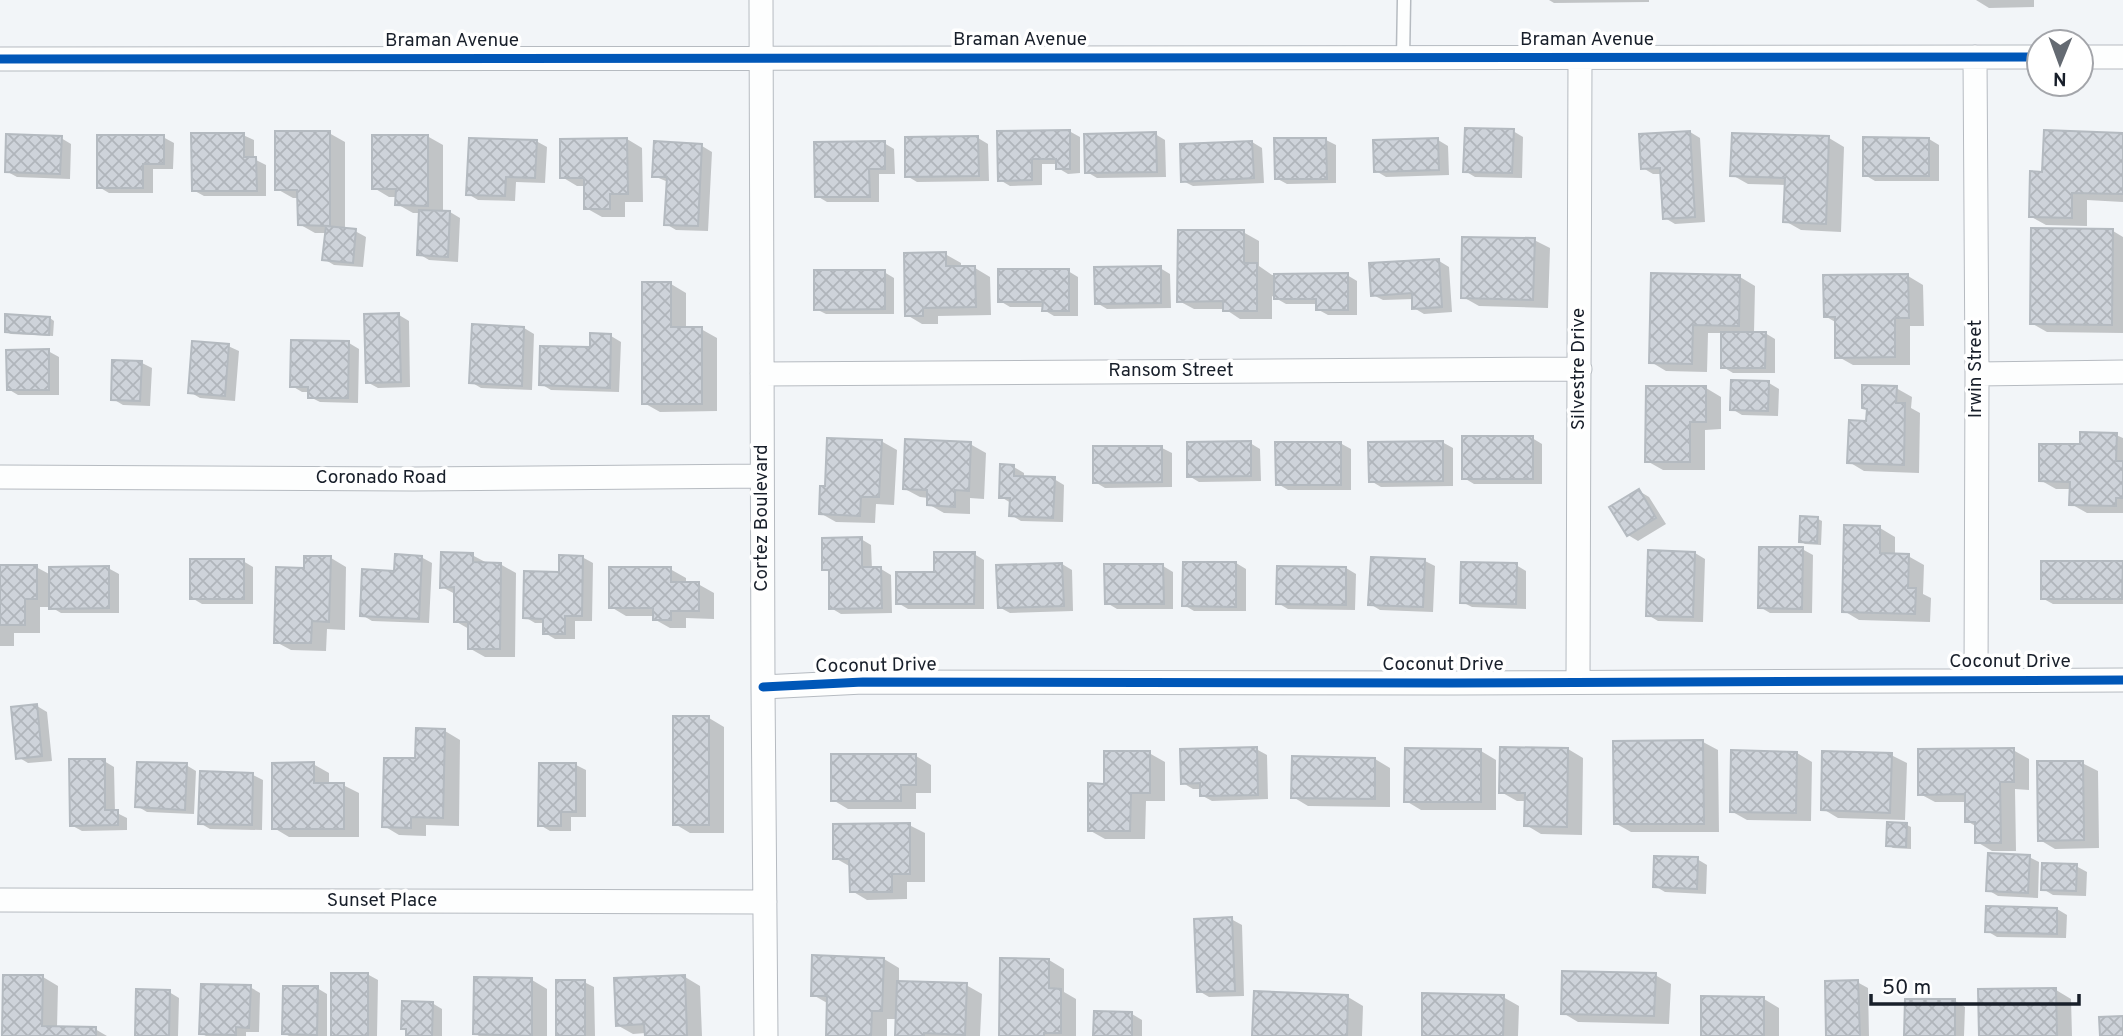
<svg xmlns="http://www.w3.org/2000/svg" width="2123" height="1036" viewBox="0 0 2123 1036" font-family="Overpass,sans-serif">
  <style>
    .shadow { fill: #0003 }
    .building { fill: url(#building-cross-hatch); stroke: #b4bac0; stroke-width: 2 }
    .lines { fill: none; stroke-linecap: round; stroke-linejoin: round }
    .lane-casing { stroke: #b6bbc1; stroke-width: 15 }
    .street-casing { stroke: #b6bbc1; stroke-width: 25 }
    .lane { stroke: #fdfefe; stroke-width: 12 }
    .street { stroke: #fdfefe; stroke-width: 23 }
    .cycleway-casing { stroke: #fff; stroke-width: 13 }
    .cycleway { stroke: #0057b8; stroke-width: 9 }
    .labels { text-anchor: middle; dominant-baseline: central; stroke-width: 7; stroke-linejoin: round; paint-order: stroke }
    .street-label { font-size: 19px; fill: #181f2a; stroke: #fff }
  </style>
  <defs>
    <pattern id="building-cross-hatch" width="8" height="8" patternUnits="userSpaceOnUse" patternTransform="scale(1.75)"><rect width="8" height="8" fill="#ced3da"/><path d="M0 0l8 8M0 8l8-8" fill="none" stroke="#b0b5bb"/></pattern>
  </defs>
  <rect width="100%" height="100%" fill="#f2f5f8"/>
  <path class="shadow" d="M1549,0h100v2l-95,1z
    M1976,0h58v7l-45,1z
    M1069,131l11,6v36l-12,1 -10,-6 -1,-4h-15v21l-32,1 -10,-6z
    M1513,131l10,6 -1,41 -47,-1 -10,-6z
    M1690,132l10,6 5,84 -30,2 -10,-6 -3,-44h-9l-10,-6z
    M329,133l16,9v88l10,1 11,6 -3,30 -29,-2 -10,-6 3,-26h-12l-16,-9v-26h-6l-16,-9z
    M1155,134l10,6 1,37 -69,1 -10,-6z
    M2123,134v68l-36,-2v26l-41,-1 -16,-9z
    M243,135l11,5v19l12,6v31h-62l-11,-6z
    M427,136l16,9v67h7l10,6 -2,44 -29,-2 -10,-6 2,-41h-8l-16,-9v-7h-8l-15,-9z
    M163,137l11,6 -1,26h-20v24h-44l-10,-6z
    M61,138l10,6 -1,35 -53,-2 -11,-6z
    M978,138l10,6 1,37 -72,1 -10,-6z
    M1829,138l15,9 -3,85 -40,-2 -16,-9 1,-36 -38,-1 -16,-9z
    M627,139l15,9 1,54h-18v15h-23l-16,-9v-22h-9l-15,-9z
    M1929,139l10,6v36h-64l-10,-6z
    M1326,140l10,5v38l-49,1 -11,-6z
    M1438,140l10,6 1,29 -63,2 -10,-6z
    M536,141l11,6 -2,36 -29,-1 -1,19 -37,-1 -10,-6z
    M1252,142l10,6 2,35 -71,3 -10,-5z
    M884,143l10,6 1,25h-16v28h-52l-10,-6z
    M702,146l10,6 -4,79 -32,-1 -10,-6 2,-42 -14,-6z
    M2113,231l10,6v96l-76,-1 -16,-9z
    M1243,232l16,9v25l13,9h75l10,6v34h-29l-11,-6 1,-5h-32l-14,-8v23h-32l-15,-10h-31l-15,-8z
    M1534,240l16,8 -2,60 -69,-2 -16,-9z
    M945,254l16,9v5h14l15,9 1,38 -53,1v8h-16l-15,-9z
    M1439,261l10,6 3,45 -28,2 -10,-6v-9l-31,1 -10,-5z
    M1160,268l10,6 1,34 -64,1 -10,-6z
    M1068,271l10,6v39h-24l-10,-6v-3h-34l-10,-6z
    M884,272l10,6v36h-68l-10,-5z
    M1908,276l15,9 1,41h-14v39h-57l-16,-9v-33l-12,-7z
    M1740,277l15,9 -1,47h11l10,6v34h-42l-10,-6v-34h-15l-1,39 -41,-1 -15,-9z
    M671,284l15,9v36h15l16,9v73l-57,1 -16,-9z
    M399,315l10,6 1,66 -32,1 -11,-6z
    M50,318l4,3 -1,15 -42,-2 -5,-2z
    M524,328l10,6 -2,56 -51,-2 -10,-6z
    M611,336l10,6 -2,50 -68,-2 -10,-6z
    M349,343l10,6 -1,54 -38,-1 -10,-5v-5h-8l-10,-6z
    M228,346l11,5 -4,50 -35,-3 -10,-6z
    M48,351l11,6v38h-41l-10,-6z
    M142,363l10,5 -2,38 -27,-1 -10,-6z
    M1769,383l10,6 -1,27 -36,-1 -10,-6z
    M1706,388l15,9v32l-16,1v40h-42l-16,-9z
    M1896,388l16,9 -1,11 9,5 -1,60 -55,-2 -15,-9 19,-40v-12l-5,-3z
    M2116,435l7,3v75h-36l-16,-9v-15h-15l-16,-9 42,-34z
    M1532,438l10,6v40h-68l-10,-6z
    M881,441l16,9 -3,55 -18,-1 -1,19 -39,-1 -16,-9 7,-25z
    M1442,442l11,6v38l-72,1 -10,-6z
    M1250,443l10,6 1,32 -62,1 -10,-6z
    M1340,443l11,6v41h-63l-10,-6z
    M970,444l16,9 -2,46 -14,-1v16l-26,-1 -16,-9 1,-6 -9,-1 -15,-8z
    M1162,448l10,5v34l-67,1 -10,-6z
    M1014,467l10,6v5l30,1 10,6 -1,37 -42,-1 -10,-6v-12l-10,-6z
    M1639,491l10,6 17,27 -28,17 -10,-6z
    M1818,519l4,2 -1,24 -16,-1 -5,-3z
    M1880,528l15,9v19h13l16,9 -1,29 8,4 -1,24 -71,-2 -15,-9z
    M861,539l10,6 1,24h9l10,6 1,38 -51,1 -10,-6v-35l-7,-4z
    M1802,549l11,6 -1,58h-42l-10,-6z
    M1649,552l46,1 10,6 -2,63 -45,-1 -10,-6z
    M974,554l10,6v49h-76l-10,-6 38,-29z
    M472,555l17,9h11l16,9 -1,84h-30l-16,-9v-19l-14,-8v-27l-13,-7z
    M421,557l11,6 -3,60 -57,-2 -10,-6 34,-42z
    M582,557l11,6 -1,58h-17v18h-20l-10,-6v-10h-10l-10,-6 35,-43z
    M331,558l15,9 -1,63 -18,-1 -1,22 -35,-1 -15,-8 30,-73z
    M243,561l10,6v37h-51l-10,-6z
    M1425,561l10,5 -2,46 -53,-2 -10,-6z
    M1236,563l10,6v42h-52l-10,-6z
    M2122,563l1,41h-70l-11,-6z
    M1062,564l10,6 1,41 -63,2 -11,-6z
    M1516,565l10,6v38l-54,-2 -10,-5z
    M1163,566l10,6v37h-56l-10,-6z
    M0,567h36l15,8 57,-7 11,6v39h-58l-10,-6h-11v26h-26v13h-14z
    M1346,568l10,6 -1,36 -67,-1 -10,-6z
    M670,569l16,9v6h12l16,9v26l-28,-1v10h-16l-16,-9v-3h-28l-15,-9z
    M37,706l10,6 5,49 -24,2 -10,-6z
    M709,718l15,9v106h-34l-15,-9z
    M445,731l15,9 -1,86 -33,-1v11l-27,-1 -15,-9 33,-66z
    M1703,742l15,8 1,82h-88l-16,-9z
    M1256,749l11,6 1,44 -56,2 -11,-6v-6h-8l-10,-6z
    M1568,749l15,9 -1,77 -41,-1 -15,-9v-24h-9l-16,-9z
    M2013,750l16,9v31l-14,-1 1,62h-24l-15,-9v-15l-10,-6v-19h-32l-15,-8z
    M1481,751l15,9v50h-75l-15,-9z
    M1149,753l16,9v39h-19l-1,38h-40l-16,-9 17,-45z
    M1797,753l15,9 -1,59 -64,-1 -16,-9z
    M1891,755l16,8 -2,57 -67,-2 -15,-9z
    M916,756l15,9v28h-15v16h-68l-15,-9z
    M1375,759l15,9v39l-82,-1 -15,-9z
    M104,761l10,6 1,45 12,6v12l-45,1 -11,-6z
    M2082,763l16,8 1,77 -44,1 -15,-9z
    M313,764l16,9v12h14l16,8v44h-70l-15,-9z
    M186,765l10,6 -2,43 -47,-2 -10,-6z
    M576,765l10,5v47h-15v14h-21l-10,-6z
    M253,775l10,5 -1,50 -52,-1 -10,-6z
    M909,825l16,8v49h-18v17l-40,1 -15,-9 -1,-24 -16,-9z
    M1907,825l4,2v22l-18,-1 -5,-3z
    M2029,857l10,5 -1,36 -40,-2 -10,-6z
    M1697,859l10,6 -1,29 -41,-2 -10,-6z
    M2076,866l11,6 -1,24 -33,-1 -10,-6z
    M2057,909l10,6 -1,23 -69,-1 -10,-6z
    M1231,919l11,6 2,71 -35,1 -10,-6z
    M884,959l15,9v15l67,2 16,9 -2,42h-83v-17h-10v17h-59l1,-32 -16,-9z
    M1049,960l15,9v23l12,7v37h-75z
    M367,974l11,6 -1,56h-44z
    M1655,975l16,9 -2,40 -91,-2 -15,-9z
    M43,977l15,9 -1,42 38,1 12,7h-103z
    M685,977l15,9 2,50h-55l-1,-3 -13,1 -16,-9z
    M532,980l15,9v47h-68l-4,-3z
    M584,982l10,5 1,49h-37z
    M1857,982l11,6 1,48h-41z
    M250,987l10,6 -1,39h-13v4h-40l-5,-3z
    M317,988l10,6v42h-38l-5,-3z
    M2056,990l15,9 1,37h-92z
    M169,992l10,6 -1,38h-39z
    M1348,997l15,9 -1,30h-108z
    M1503,997l16,9 -1,30h-95z
    M1764,999l15,9v28h-77z
    M1955,1001l10,6 -1,29h-58z
    M432,1003l10,6v27h-34v-5l-6,-3z
    M1132,1014l10,6v16h-47z"/>
  <path class="building" d="M1465,128l49,1 -2,44 -49,-1z
    M1070,130v39h-14v-10h-24v21l-34,1 -1,-50z
    M2044,130l79,3v61l-51,-1v25l-43,-1 1,-46 12,1z
    M275,131h55v95l-32,-1 -1,-35h-22z
    M1690,131l5,86 -32,2 -3,-51 -19,1 -2,-35z
    M1156,132l1,40 -72,1 -1,-39z
    M191,133h53v24h12l1,34h-65z
    M1732,133l97,3 -3,88 -43,-2 2,-44 -55,-2z
    M6,134l56,2 -2,38 -55,-2z
    M97,135h67v29h-21v24h-46z
    M372,135h56v71l-33,-1 1,-16h-24z
    M978,136l1,40 -74,1v-40z
    M1863,137l66,1v38h-66z
    M469,138l68,2 -2,38 -29,-1 -1,19 -39,-1z
    M627,138l1,56h-18v15h-26v-31h-24v-39z
    M1274,138h52l1,41h-52z
    M1438,138l1,32 -65,2 -1,-32z
    M654,141l48,3 -4,82 -34,-1 3,-48h-15z
    M885,141v28h-16l1,28h-55l-1,-55z
    M1252,141l2,37 -73,4 -1,-38z
    M419,210l31,1 -2,46 -31,-2z
    M326,226l30,3 -3,34 -31,-3z
    M2031,228l82,1 -1,96 -82,-1z
    M1178,230h66v33h13v48h-34v-10l-46,1z
    M1462,237l73,1 -2,62 -72,-2z
    M946,252v14h29l1,41 -53,1v8h-18l-1,-63z
    M1439,259l3,48 -30,2v-16l-41,3 -2,-33z
    M1161,266v37l-66,1 -1,-37z
    M998,269h71v42h-27l1,-9h-45z
    M814,270h71v39l-71,1z
    M1348,273v37h-32v-11h-42v-25z
    M1651,273l89,2 -1,51 -46,-1 -1,39 -43,-1z
    M1908,274l1,44h-14v39l-60,1v-41h-11l-1,-42z
    M642,282h29v45h31v77h-60z
    M399,313l2,69 -35,1 -2,-69z
    M5,314l45,3 -1,18 -44,-3z
    M472,324l52,3 -2,59 -53,-3z
    M1721,332h45l-1,36h-44z
    M590,333l21,1 -1,54 -71,-3 1,-39 50,1z
    M291,340l58,1 -1,57h-40v-11h-18z
    M192,341l37,3 -4,52 -37,-3z
    M49,349v41h-42l-1,-40z
    M112,360l30,1 -2,40 -29,-1z
    M1731,380l38,1 -1,30 -38,-1z
    M1862,385l35,1 -1,17h9l-1,62 -57,-2 2,-43 17,1 1,-12 -5,-1z
    M1646,386h60v36h-16v40h-45z
    M2080,432l37,1 -1,28h7v37h-7v8l-47,-1 1,-23 -31,-1v-37h41z
    M1462,436h71v43h-71z
    M827,438l55,2 -3,57h-18l-1,19 -41,-2 1,-28h5z
    M905,439l66,3 -2,49 -14,-1v17l-28,-2v-15l-24,-1z
    M1251,441v35l-64,1v-35z
    M1443,441v40l-74,1 -1,-40z
    M1275,442h66v43h-65z
    M1093,446h69v36l-69,1z
    M1000,464l14,1v11l41,1 -2,41 -44,-2 1,-18h-11z
    M1639,489l17,29 -29,18 -18,-29z
    M1800,516l18,1 -1,26 -18,-1z
    M1844,525l36,1v27l29,1 -1,34h8l-1,26 -73,-2z
    M862,537v30h19l1,41 -53,1v-39h-7v-32z
    M1759,547h44l-1,62 -44,-1z
    M1648,550l47,2 -2,65 -47,-1z
    M441,552l32,1v9l28,1 -1,86h-32v-27h-14v-35l-14,1z
    M934,552h41l-1,52h-78v-32h38z
    M395,554l27,2 -3,63 -59,-3 2,-47 32,2z
    M559,555l24,1 -1,60h-17v18h-22v-15l-20,-1 1,-47 35,1z
    M304,556h27l-2,66 -17,-1 -1,22h-37l2,-76 28,1z
    M1371,557l54,2 -2,48 -55,-2z
    M190,559h54v40h-54z
    M2041,561h82l-1,38h-81z
    M1183,562h53v45l-54,-1z
    M1461,562l56,1 -1,41 -56,-1z
    M1062,563l2,43 -66,2 -2,-43z
    M1104,564h59l1,40h-59z
    M0,565h37v34h-12v26h-25z
    M109,566v42l-60,1v-42z
    M1277,566l69,1v38l-70,-1z
    M609,567h62v15h28v29h-28v9h-18v-12h-44z
    M37,704l5,52 -26,3 -5,-52z
    M673,716h36v109h-36z
    M416,728l29,1 -2,89 -32,-1v11l-29,-1 2,-69h31z
    M1703,740l1,84h-90l-1,-83z
    M1257,747l1,48 -58,1v-13l-19,1 -1,-35z
    M1500,747l68,1 -1,79 -43,-1 1,-33h-26z
    M1405,748l76,1v53h-77z
    M2014,748v34h-14l1,61h-26v-21h-10v-28l-47,1v-46z
    M1731,750l66,2 -1,61 -66,-1z
    M1104,751h46v42h-19l-1,38h-42v-48l16,1z
    M1822,751l70,2 -2,60 -69,-3z
    M831,754h85v31h-15v16h-70z
    M1292,756l83,2v41l-84,-1z
    M69,759h36v51h13v15l-48,1z
    M2037,761h46l1,79 -46,1z
    M137,762l50,1 -2,47 -50,-3z
    M314,762v21h30v46h-72v-66z
    M539,763h37v49h-15v14h-23z
    M200,771l53,2 -1,52 -54,-1z
    M1887,822l20,1 -1,24 -20,-1z
    M910,823v51h-18v18h-42l-1,-33h-16v-35z
    M1988,853l42,2 -2,38 -42,-2z
    M1654,856l44,1 -1,32 -44,-2z
    M2042,863l35,1 -1,27 -35,-1z
    M1986,906l71,2v26l-72,-2z
    M1232,917l3,74 -38,1 -3,-73z
    M812,955l72,3 -2,53h-10l-1,25h-45l1,-40h-16z
    M1000,958l49,1v29l12,1v44h-17v3h-45z
    M1562,971l94,2 -2,43 -93,-2z
    M331,973h37v63h-37z
    M3,975h40l-1,51 54,1v9h-94z
    M685,975l2,61h-42l-1,-12 -28,2 -2,-48z
    M474,977l58,1v58l-59,-2z
    M556,980h29v56h-29z
    M1858,980l2,56h-34l-1,-55z
    M897,981l70,2 -2,52 -41,-2v3h-29z
    M201,984l50,1 -2,43 -13,-1v8l-37,-1z
    M283,986h35l-1,49 -35,-1z
    M2056,988l1,48h-78l-1,-47z
    M136,989l34,1 -1,46h-34z
    M1254,991l94,4 -1,41h-95z
    M1422,993l82,2 -1,41h-81z
    M1701,996l63,1v39h-63z
    M1905,999h50v37h-51z
    M402,1001l31,1 -1,34h-26v-7h-5z
    M1094,1011l38,1v24h-39z
    M2123,1016v20h-23l-1,-19z"/>
  <g class="lines">
    <g class="lane-casing">
      <path id="lane" d="M1403,58l1,-58"/>
    </g>
    <g class="street-casing">
      <path id="street" d="M761,0l2,687 3,349
        M1975,57l2,317 -1,306
        M2081,57h42
        M0,59l2039,-2
        M762,374l818,-5
        M1977,374l146,-2
        M0,477l414,2 348,-3
        M1578,681l2,-623
        M763,687l100,-5 589,1 671,-3
        M0,900l765,2"/>
    </g>
    <use href="#lane" class="lane"/>
    <use href="#street" class="street"/>
    <g class="cycleway-casing">
      <path id="cycleway" d="M0,59l2039,-2
        M763,687l100,-5 589,1 671,-3"/>
    </g>
    <use href="#cycleway" class="cycleway"/>
  </g>
  <g class="labels">
    <g class="street-label">
      <text x="1020" y="40">Braman Avenue</text>
      <text x="1587" y="40">Braman Avenue</text>
      <text x="452" y="41">Braman Avenue</text>
      <text transform="translate(1579 369) rotate(-90)">Silvestre Drive</text>
      <text transform="translate(1976 369) rotate(-90)">Irwin Street</text>
      <text x="1171" y="371">Ransom Street</text>
      <text x="381" y="478">Coronado Road</text>
      <text transform="translate(762 518) rotate(-90)">Cortez Boulevard</text>
      <text x="2010" y="662">Coconut Drive</text>
      <text x="1443" y="665">Coconut Drive</text>
      <text transform="translate(876 666) rotate(-1)">Coconut Drive</text>
      <text x="382" y="901">Sunset Place</text>
    </g>
  </g>
  <g transform="translate(2060 63) rotate(181)"><circle r="33" fill="#ffffff" stroke="#a3a5aa" stroke-width="2"/>
  <path d="M0-5L12 26L0 18L-12 26Z" fill="#646a72"/>
  <text y="-10" font-size="19" font-weight="bold" text-anchor="middle" fill="#181f2a">N</text>
  </g>
  <path d="M1871 994v10h208v-10" fill="none" stroke="#181f2a" stroke-width="3.5"/>
  <text x="1882" y="994" font-size="21" fill="#181f2a" stroke="#ffffff" stroke-width="5" paint-order="stroke">50 m</text>
</svg>
